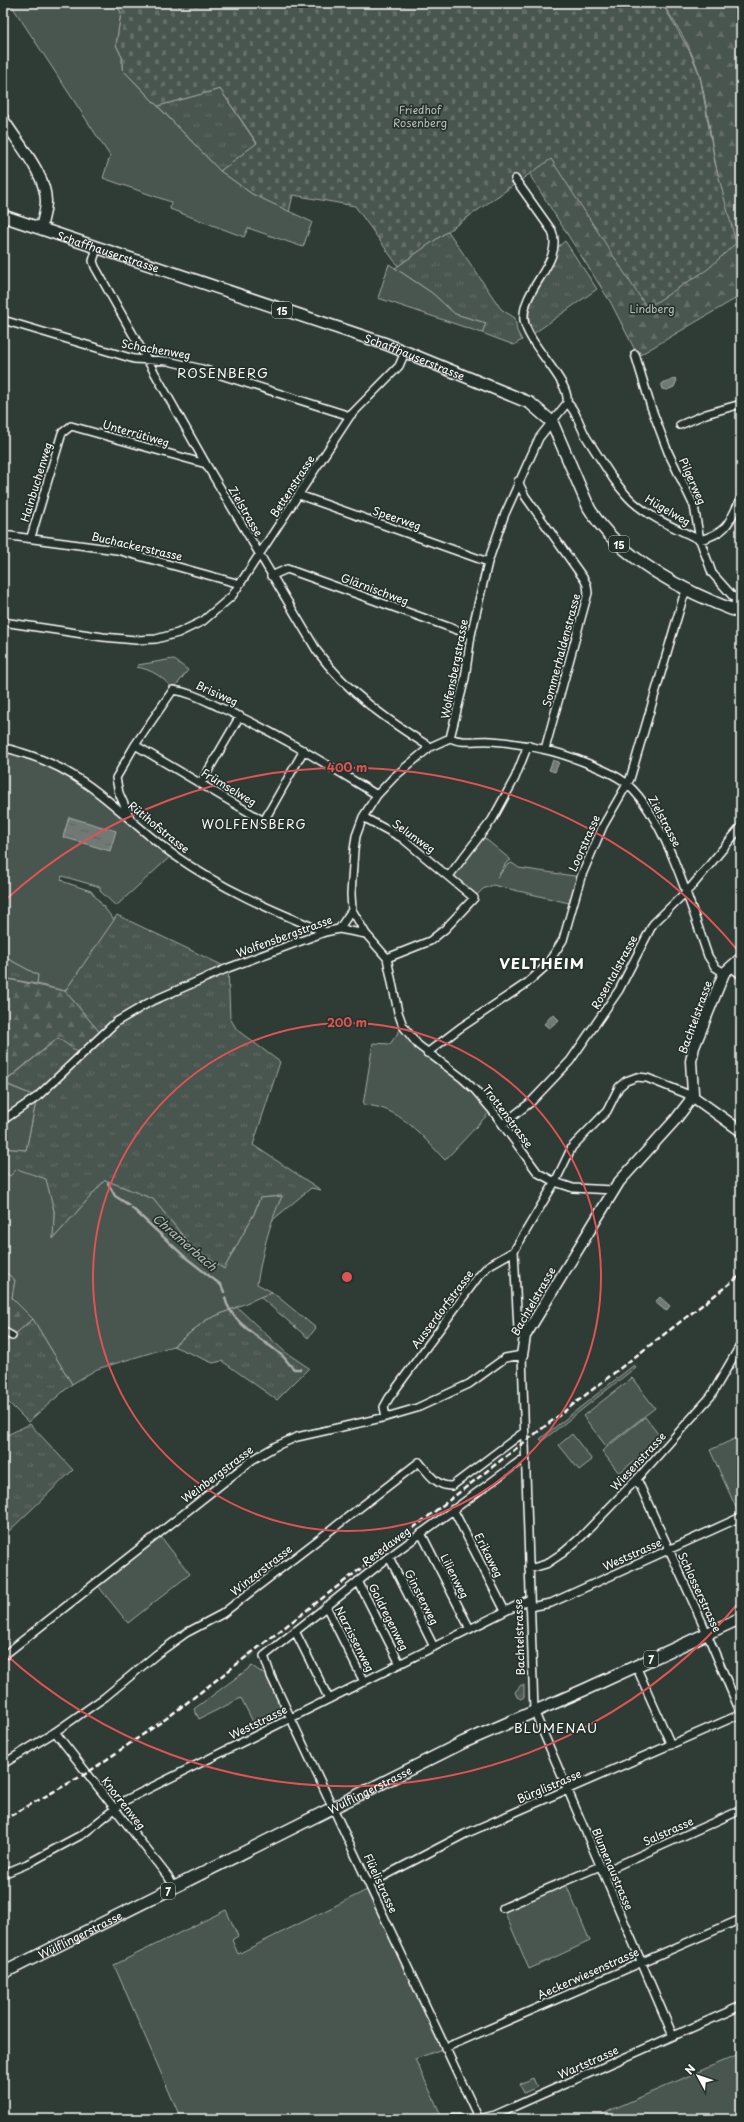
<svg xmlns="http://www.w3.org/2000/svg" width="744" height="2122" viewBox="0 0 744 2122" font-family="'Playpen Sans',sans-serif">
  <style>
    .grass { fill: url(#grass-tufts); stroke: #a4aaa7 }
    .forest { fill: url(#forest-firs); stroke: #a4aaa7 }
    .cemetery { fill: url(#cemetery-stones); stroke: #a4aaa7 }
    .green { fill: #4a544f; stroke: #a4aaa7 }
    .water { fill: url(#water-ripples); stroke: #a9afac }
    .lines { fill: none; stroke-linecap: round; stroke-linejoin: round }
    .stream { stroke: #a9afac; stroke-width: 2.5 }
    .street-tunnel { stroke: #444f49; stroke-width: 7; stroke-dasharray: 7 3.5; stroke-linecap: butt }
    .street-casing { stroke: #fff; stroke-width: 10 }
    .secondary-casing { stroke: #fff; stroke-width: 13 }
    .primary-casing { stroke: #fff; stroke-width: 14 }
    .street { stroke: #26332d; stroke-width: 7 }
    .secondary { stroke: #26332d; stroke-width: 10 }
    .primary { stroke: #26332d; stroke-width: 11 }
    .rail { stroke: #fff; stroke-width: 2.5; stroke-dasharray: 6 3; stroke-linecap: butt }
    .ring { fill: none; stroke: #de5353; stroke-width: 2 }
    .labels { text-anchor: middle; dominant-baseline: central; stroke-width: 3.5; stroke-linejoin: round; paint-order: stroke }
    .shield { fill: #26332d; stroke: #bec2c0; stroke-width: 1 }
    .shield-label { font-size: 10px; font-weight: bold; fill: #fff }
    .park-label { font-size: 11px; fill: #b7bbb9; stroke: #26332d }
    .street-label { font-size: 11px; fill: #fff; stroke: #26332d }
    .neighbourhood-label { font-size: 12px; letter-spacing: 1px; fill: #fff; stroke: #26332d }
    .water-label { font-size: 12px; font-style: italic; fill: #b8bcba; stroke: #26332d }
    .quarter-label { font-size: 13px; letter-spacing: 1px; fill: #fff; stroke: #26332d }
    .district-label { font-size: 15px; font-weight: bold; letter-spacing: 1px; fill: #fff; stroke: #26332d }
    .centre { fill: #de5353; stroke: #26332d; stroke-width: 2 }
    .ring-label { font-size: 12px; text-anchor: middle; font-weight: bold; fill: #de5353; stroke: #26332d; stroke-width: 3.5; stroke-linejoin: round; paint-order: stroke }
  </style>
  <defs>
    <pattern id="grass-tufts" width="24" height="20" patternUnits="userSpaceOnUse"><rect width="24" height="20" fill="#4a544f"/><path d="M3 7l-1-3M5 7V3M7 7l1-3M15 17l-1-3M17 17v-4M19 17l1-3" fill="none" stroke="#656e69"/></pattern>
    <pattern id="forest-firs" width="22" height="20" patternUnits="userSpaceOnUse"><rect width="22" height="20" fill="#4a544f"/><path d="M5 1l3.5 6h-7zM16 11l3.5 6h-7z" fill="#656e69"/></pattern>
    <pattern id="cemetery-stones" width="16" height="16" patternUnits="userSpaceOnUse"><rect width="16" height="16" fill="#4a544f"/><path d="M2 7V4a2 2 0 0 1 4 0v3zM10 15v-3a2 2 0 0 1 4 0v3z" fill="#656e69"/></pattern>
    <pattern id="water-ripples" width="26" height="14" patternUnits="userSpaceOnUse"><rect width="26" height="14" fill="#707975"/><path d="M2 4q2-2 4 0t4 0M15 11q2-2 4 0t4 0" fill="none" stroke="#5e6260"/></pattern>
  </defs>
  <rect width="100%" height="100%" fill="#2f3b35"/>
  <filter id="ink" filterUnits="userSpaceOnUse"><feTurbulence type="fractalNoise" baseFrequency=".025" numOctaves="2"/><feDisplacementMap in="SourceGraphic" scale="8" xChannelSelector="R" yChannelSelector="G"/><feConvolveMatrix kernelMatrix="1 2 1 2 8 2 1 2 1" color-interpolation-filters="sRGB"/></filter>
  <g filter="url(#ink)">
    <path class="grass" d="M220,89l37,55 -37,27 -62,-65z
      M448,231l53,78 14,9 2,13 5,9 -8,5 -32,-12 4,-10 -31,-9 -23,-21 -37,-25z
      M565,241l32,48 -64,45c-15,-29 14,-62 26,-88z
      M117,915l111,53 2,50 7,12 43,32 -27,83 68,45 -10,-2 -42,35 13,-27 -22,2 -6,16 -30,55 -33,-23 -38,-47 -48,-19 -52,59 1,-28 -8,-31 -36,-4 -7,-6v-22l23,2 11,-53 -33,-14 54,-45 44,-3 -37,-44z
      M3,956l35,19 -1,9 -34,-6z
      M272,1292l44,36 -8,10 -48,-41z
      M237,1307l48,45 24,16 -32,32 -55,-39 -9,2 -40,-17 33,-26z
      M33,1319l39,65 -44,38 -25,-25v-53z
      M30,1424l43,46 -64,61 -6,-14v-80z
      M521,1685h3v12l-3,2 -4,-2 -2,-5z"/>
    <path class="forest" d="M662,3h79v295l-1,-2 -102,60 -27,-53 -80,-126v-3l4,-34 185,44c-9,-35 -11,-72 -20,-108 -7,-25 -23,-51 -38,-73z
      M3,978l62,13 37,44 -20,20 -24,-17 -55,45z
      M3,1270l12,10 -3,18 21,21 -30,25z"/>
    <path class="cemetery" d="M114,3h548l28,49 10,24 15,87 21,80 -28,26 -61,39 -96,-149 -153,107 -43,-60 -62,-11 -4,17 -37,-18 -32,-23 37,-28 -37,-54 -62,17 -36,-37v-12l-6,-12 5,-33z"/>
    <path class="green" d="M10,3h104l7,9 -5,33 6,12v12l98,102 32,23 60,28 -9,25 -55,-19 -4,9 -74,-28 1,-7 -68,-24 7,-22z
      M389,264l43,29 23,21 31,9 -4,10 -104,-35z
      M173,659l15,11 -15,20c-8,-12 -22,-21 -37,-23l2,-2z
      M3,748l75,30 95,76 -57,52 -16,-15v-4l-38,-11 -1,3 3,3 27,9 23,29 -49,71 -28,-7 1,-9 -35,-19z
      M482,836l29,24 -5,3 -9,15 10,-13 5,-2 7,5 62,9 -8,27 -80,-19 -10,4 -9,9 -25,-22z
      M403,1026l15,19 44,33 30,32 -47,50c-24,-25 -46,-54 -82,-55l10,-62 17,1z
      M3,1083l34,14 -11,53 -23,-2z
      M17,1169l29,10 8,32 -1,28 52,-59 48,19 38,47 33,23 30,-55 6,-16 22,-2c-13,29 -20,57 -25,88l15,8 -66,28 -33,26 -76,23 -25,15 -39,-65 -21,-21 3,-18 -12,-10v-100l7,6z
      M634,1365l2,2 -94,74 -2,-2z
      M632,1378l23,30 -49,38 -23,-30z
      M645,1417l17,22 -43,34 -17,-22z
      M572,1434l20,26 -13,10 -20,-25z
      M741,1436v75l-3,1 -28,-62z
      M161,1537l29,37 -62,49 -30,-37z
      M252,1666l18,12 16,34 -2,5 -27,13 -16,-32 -42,21 -5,-10z
      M565,1882l25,59 -61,28 -26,-61z
      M371,1888l74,160 -30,11 28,60h-262l-67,-154 112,-55 12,26 -6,4 6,14z
      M741,2053v66h-147l17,-9z
      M533,2078l4,9 -13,6 -4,-9z"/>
    <path class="water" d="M675,378l2,2 -3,7 -7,3 -5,-1 -1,-3 2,-4h5z
      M553,760l6,2 -4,10 -6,-2z
      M69,817l47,14 -6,20 -47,-14z
      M553,1014l6,6 -10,8 -5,-4z
      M660,1297l10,9 -4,5 -11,-9z"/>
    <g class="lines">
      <path class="stream" d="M108,1183l7,13 14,9
        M132,1208l53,49 36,28 3,7
        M225,1298c6,25 36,40 54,55 6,4 9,11 15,16h6"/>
      <path class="street-tunnel" d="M248,1653l4,4"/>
      <g class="street-casing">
        <path id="street" d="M97,248l-4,13 2,6 111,197 111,187c30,41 70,69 113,96
          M3,320l131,39 34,2 34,8 148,47
          M635,354l16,53 17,45 26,54 6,34 12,33 24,27 -3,10
          M567,403c9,6 14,27 21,37 14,21 27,45 45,62 19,17 45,27 67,38 28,-8 29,-17 41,-42
          M680,425l26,-11 35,-10
          M518,481l7,15 59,83 3,6 1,8 -43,156
          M299,495l189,67
          M3,535l114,15 123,34
          M31,537l31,-104 9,-7 135,38
          M271,576l16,-7 184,66
          M3,622l100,15 33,3 20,-1 22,-6 25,-12 29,-25 118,-180 49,-50 6,-14
          M450,738c13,6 27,2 41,3 17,1 35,4 51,8 20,4 72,22 86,36 38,34 63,122 80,171l7,11 9,6
          M135,745l127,75 3,-1 39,-69
          M3,748c10,1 19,5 29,8 61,21 92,63 142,99 48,34 97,55 151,77
          M201,783l39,-67
          M363,817l39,21 72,60 -29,31 -15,12 -43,17
          M130,818l-11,-25 -3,-15 19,-33 38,-55c17,2 31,10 46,17 55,24 107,57 158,88
          M449,876l43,-56 23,-42 13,-33
          M352,910l14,24
          M339,929l27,5 21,24 11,54 5,14 15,19 44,33 13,12 17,20 46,63 17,9 18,6 41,2
          M731,967l10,8
          M427,1053l33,-25 67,-45 19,-17 17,-26 18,-63 22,-51 27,-47 53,-181 4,-8
          M3,1120l34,-23 79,-75 34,-20 78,-34 97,-36 14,-3 13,-19 -1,-16 3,-44 2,-14 7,-19 14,-22 17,-18 36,-30 20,-9 15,-60 6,-43 17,-73 16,-46 35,-78 28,-35c4,-22 -39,-57 -43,-83 -3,-32 40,-57 28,-89l-37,-52
          M503,1124l28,-22 39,-41 49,-71 34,-66 39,-38 49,-59
          M514,1251l4,78 7,7
          M3,1331l9,5
          M386,1417l-2,-10 5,-9 89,-121 10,-11 26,-15 41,-69 17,-35 35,-36 12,-24 7,-6 11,-4 10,1 45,18
          M637,1479l65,143 39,92
          M453,1509l52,102
          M421,1533l49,96
          M389,1557l45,90
          M529,1569l17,-5 18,-12 17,-15 56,-58 74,-83 30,-52
          M358,1581l42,83
          M326,1606l38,76
          M530,1607l21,-4 190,-86
          M295,1631l34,68
          M3,1656l249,-196 24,-14 21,-9 89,-20 31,-9 52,-24 36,-26 17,-3 12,356 139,325
          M636,1666l35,79
          M55,1732l114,146 5,10
          M3,1764l52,-32 50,-35 52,-43 29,-21 36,-19 197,-152c9,11 18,25 33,24l72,-54
          M603,1872l138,-62
          M3,1874l24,-10 56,-30 43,-34 404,-201
          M369,1884l96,-50 276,-120
          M503,1908l97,-42
          M445,2048l296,-129
          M440,2119h39l16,-4 246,-109
          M479,2119l-208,-443 -7,-20 125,-99 131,-96 5,-2"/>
      </g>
      <g class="secondary-casing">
        <path id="secondary" d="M3,119c14,23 43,55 43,82 0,9 -3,18 -5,27
          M692,1096l49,35
          M522,1355l3,-19 94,-154 57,-63 13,-17 4,-9 -2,-32 3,-14 30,-74 17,-15"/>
      </g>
      <g class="primary-casing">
        <g id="primary">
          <path id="s1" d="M3,216l383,128 144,59 22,19 37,86c30,51 98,85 152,105"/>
          <path id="s2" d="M3,1973l461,-231 120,-52 157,-72"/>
        </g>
      </g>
      <use href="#street" class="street"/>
      <use href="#secondary" class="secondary"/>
      <use href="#primary" class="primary"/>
      <path class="rail" d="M3,1820l84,-47 80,-55 574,-443"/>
    </g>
  </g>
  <g class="ring">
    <circle cx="347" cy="1277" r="254"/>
    <path d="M740 1601A509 509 0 0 1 3 1652M3 902A509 509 0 0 1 740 953"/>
  </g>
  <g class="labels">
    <g class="shield">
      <rect x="272" y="302" width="20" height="16" rx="3"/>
      <rect x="609" y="536" width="20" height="16" rx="3"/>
      <rect x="644" y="1651" width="14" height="16" rx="3"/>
      <rect x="161" y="1883" width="14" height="16" rx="3"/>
    </g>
    <g class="shield-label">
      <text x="282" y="310">15</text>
      <text x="619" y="544">15</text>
      <text x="651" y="1659">7</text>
      <text x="168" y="1891">7</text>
    </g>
    <g class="park-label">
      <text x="420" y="109">Friedhof<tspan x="420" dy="13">Rosenberg</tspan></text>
      <text x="652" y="308">Lindberg</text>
    </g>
    <g class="street-label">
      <text stroke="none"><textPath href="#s1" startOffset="111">Schaffhauserstrasse</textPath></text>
      <text transform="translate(156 349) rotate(10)">Schachenweg</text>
      <text stroke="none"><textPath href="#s1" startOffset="435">Schaffhauserstrasse</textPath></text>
      <text transform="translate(136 433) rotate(16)">Unterrütiweg</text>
      <text transform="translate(693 481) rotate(66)">Pilgerweg</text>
      <text transform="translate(36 482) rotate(-73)">Hainbuchenweg</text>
      <text transform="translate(292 486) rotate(-57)">Bettenstrasse</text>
      <text transform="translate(668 510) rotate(30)">Hügelweg</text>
      <text transform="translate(246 511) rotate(60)">Zielstrasse</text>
      <text transform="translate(397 518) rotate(19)">Speerweg</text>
      <text transform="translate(137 546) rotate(13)">Buchackerstrasse</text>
      <text transform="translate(375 589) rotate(20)">Glärnischweg</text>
      <text transform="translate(561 650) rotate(-75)">Sommerhaldenstrasse</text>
      <text transform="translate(454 669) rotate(-79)">Wolfensbergstrasse</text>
      <text transform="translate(217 693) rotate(24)">Brisiweg</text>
      <text transform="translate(229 787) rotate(31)">Frümselweg</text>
      <text transform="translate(665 821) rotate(62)">Zielstrasse</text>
      <text transform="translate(159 827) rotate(39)">Rütihofstrasse</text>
      <text transform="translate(414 836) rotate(35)">Selunweg</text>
      <text transform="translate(584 843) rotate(-66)">Loorstrasse</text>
      <text transform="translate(284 936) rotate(-20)">Wolfensbergstrasse</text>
      <text transform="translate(614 972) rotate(-61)">Rosentalstrasse</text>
      <text transform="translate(695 1017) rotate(-70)">Bachtelstrasse</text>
      <text transform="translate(508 1116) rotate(53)">Trottenstrasse</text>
      <text transform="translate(533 1301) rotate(-60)">Bachtelstrasse</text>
      <text transform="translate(442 1309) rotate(-53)">Ausserdorfstrasse</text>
      <text transform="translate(638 1461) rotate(-47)">Wiesenstrasse</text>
      <text transform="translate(217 1474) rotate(-37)">Weinbergstrasse</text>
      <text transform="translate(386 1546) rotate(-37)">Resedaweg</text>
      <text transform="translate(632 1554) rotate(-24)">Weststrasse</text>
      <text transform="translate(489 1555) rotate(63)">Erikaweg</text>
      <text transform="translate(261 1570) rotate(-38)">Winzerstrasse</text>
      <text transform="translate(455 1576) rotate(63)">Lilienweg</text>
      <text transform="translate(700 1592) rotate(65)">Schlosserstrasse</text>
      <text transform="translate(422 1597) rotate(63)">Ginsterweg</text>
      <text transform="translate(389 1617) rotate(63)">Goldregenweg</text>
      <text transform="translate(519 1637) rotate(-92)">Bachtelstrasse</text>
      <text transform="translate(355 1639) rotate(63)">Narzissenweg</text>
      <text transform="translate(258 1722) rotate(-26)">Weststrasse</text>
      <text transform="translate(549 1786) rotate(-23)">Bürglistrasse</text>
      <text stroke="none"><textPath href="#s2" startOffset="410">Wülflingerstrasse</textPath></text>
      <text transform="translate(124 1803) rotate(52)">Knorrenweg</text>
      <text transform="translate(668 1831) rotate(-24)">Salstrasse</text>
      <text transform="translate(613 1869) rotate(67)">Blumenaustrasse</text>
      <text transform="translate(381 1883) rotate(65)">Flüelistrasse</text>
      <text stroke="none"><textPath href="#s2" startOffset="86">Wülflingerstrasse</textPath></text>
      <text transform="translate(588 1973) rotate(-24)">Aeckerwiesenstrasse</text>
      <text transform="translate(588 2062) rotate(-24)">Wartstrasse</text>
    </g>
    <g class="neighbourhood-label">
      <text x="254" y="824">WOLFENSBERG</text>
    </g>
    <g class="water-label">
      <text transform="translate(185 1242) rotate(41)">Chramerbach</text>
    </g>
    <g class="quarter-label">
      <text x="223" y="372">ROSENBERG</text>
      <text x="556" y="1727">BLUMENAU</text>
    </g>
    <g class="district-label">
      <text x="542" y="962">VELTHEIM</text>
    </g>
  </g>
  <circle cx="347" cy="1277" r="6" class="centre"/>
  <g class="ring-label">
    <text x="347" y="772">400 m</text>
    <text x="347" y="1027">200 m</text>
  </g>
  <rect width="744" height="2122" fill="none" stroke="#26332d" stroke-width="16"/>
  <rect x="8" y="8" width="728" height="2106" fill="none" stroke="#fff" stroke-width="1.5" filter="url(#ink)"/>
  <g transform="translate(698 2076) rotate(310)" stroke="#26332d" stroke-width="3" paint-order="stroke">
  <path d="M0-3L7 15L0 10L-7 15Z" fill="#ffffff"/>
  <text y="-6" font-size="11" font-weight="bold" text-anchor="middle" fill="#ffffff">N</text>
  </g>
</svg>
